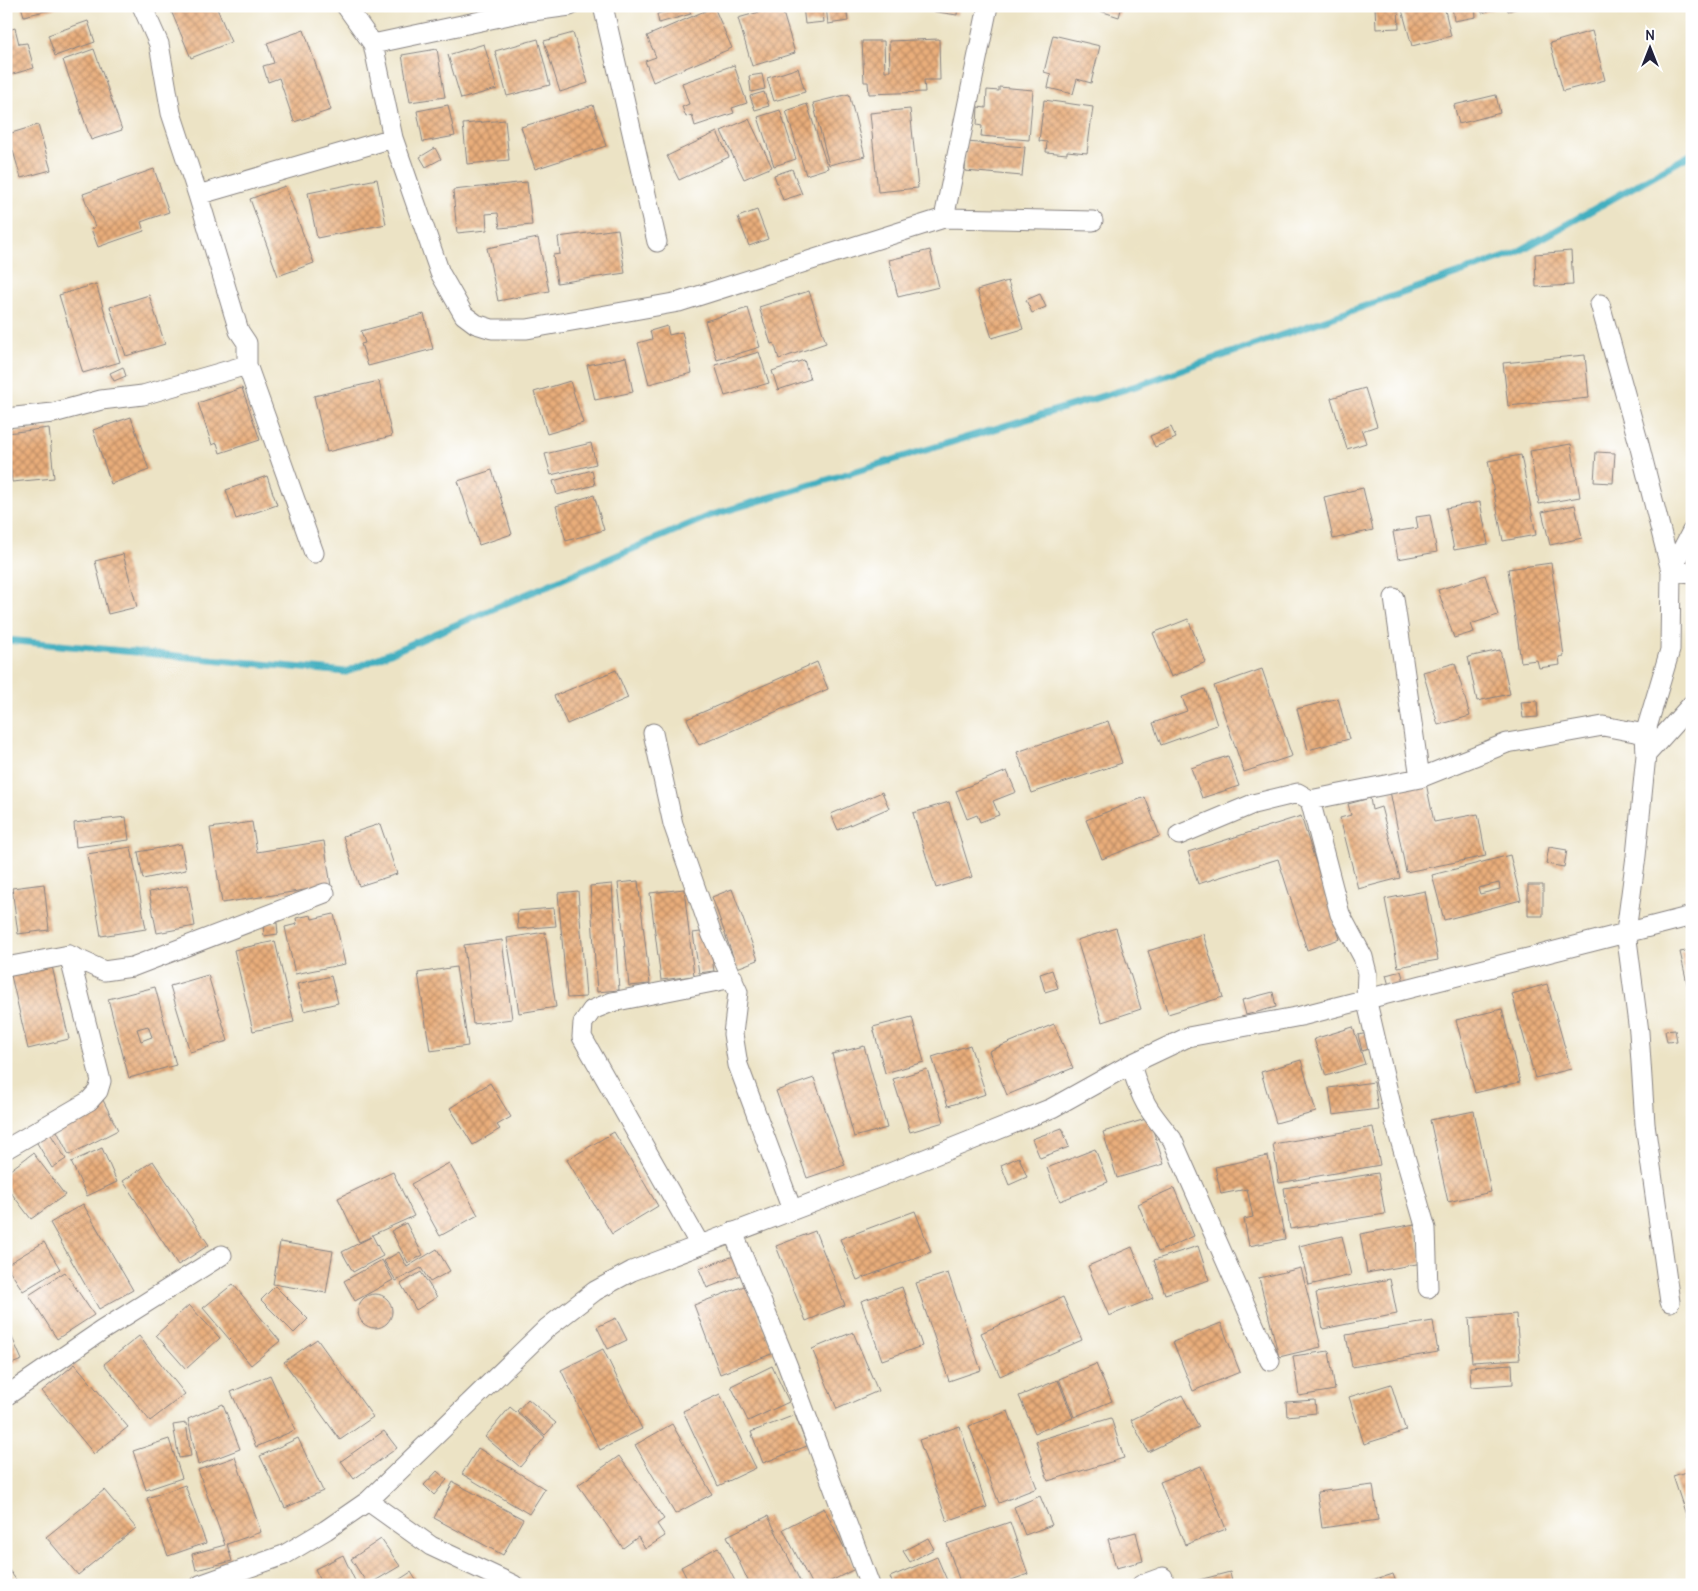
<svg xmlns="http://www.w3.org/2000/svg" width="1698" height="1591" viewBox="0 0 1698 1591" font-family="Delius,sans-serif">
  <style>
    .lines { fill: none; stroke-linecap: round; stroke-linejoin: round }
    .stream { stroke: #42afc0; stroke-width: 7 }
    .building { fill: url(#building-cross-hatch); fill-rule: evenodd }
    .street-casing { stroke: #878280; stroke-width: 21 }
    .street { stroke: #fff; stroke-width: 19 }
  </style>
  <defs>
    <pattern id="building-cross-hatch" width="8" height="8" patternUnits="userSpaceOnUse" patternTransform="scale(1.25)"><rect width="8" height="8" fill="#e9ad7a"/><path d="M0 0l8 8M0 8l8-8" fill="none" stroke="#bc8c65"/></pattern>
  </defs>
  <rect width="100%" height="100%" fill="#fff"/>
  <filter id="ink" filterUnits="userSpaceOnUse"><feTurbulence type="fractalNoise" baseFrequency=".02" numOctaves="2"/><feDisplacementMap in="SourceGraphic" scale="10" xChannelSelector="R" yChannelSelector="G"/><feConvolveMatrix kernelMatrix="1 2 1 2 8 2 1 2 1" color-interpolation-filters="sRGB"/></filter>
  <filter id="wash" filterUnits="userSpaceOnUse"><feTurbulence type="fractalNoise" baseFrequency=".0096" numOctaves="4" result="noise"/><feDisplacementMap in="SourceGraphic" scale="20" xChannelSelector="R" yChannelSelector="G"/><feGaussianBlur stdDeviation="1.12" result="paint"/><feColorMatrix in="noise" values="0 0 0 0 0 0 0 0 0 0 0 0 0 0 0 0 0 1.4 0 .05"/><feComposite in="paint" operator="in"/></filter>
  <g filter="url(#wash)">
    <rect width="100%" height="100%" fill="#ece3c5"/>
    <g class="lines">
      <path class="stream" d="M6,640l340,32 363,-156 430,-131 375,-131 178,-100"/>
    </g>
    <g id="blocks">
      <path class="building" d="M21,6h41v1l-38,9z
        M169,6h47l15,36 -40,16z
        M684,6h4l3,8 -32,9 -2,-9z
        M781,6l14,47 -43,13 -14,-48z
        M803,6h19l2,16 -19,2z
        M826,6h20l2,15 -20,3z
        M898,6h60l-1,9z
        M1095,6h27l-3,11 -25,-8z
        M1375,6h23l1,22 -23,1z
        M1401,6h43l7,30 -39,10z
        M1452,6h23l1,11 -22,4z
        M1480,6h14l1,3 -13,4z
        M1507,6h15v1l-14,4z
        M714,7l18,41 -79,34 -8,-21 11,-4 -9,-21z
        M88,21l7,21 -40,14 -7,-21z
        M15,28l4,16 8,-1 7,25 -28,8v-45z
        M304,30l27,80 -37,12 -15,-44 -11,4 -5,-16 11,-3 -7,-20z
        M1592,31l13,49 -42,11 -13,-48z
        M573,33l15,50 -28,9 -16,-51z
        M1053,35l47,11 -9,37 -14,-4 -4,15 -25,-6 3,-14 -7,-2z
        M538,39l12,46 -43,11 -12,-45z
        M939,39l1,41h-16l1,12 -56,2 -1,-12h-4l-2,-41h22l1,30h5l-1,-30z
        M484,44l13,45 -36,10 -13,-44z
        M94,49l28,81 -31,10 -28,-80z
        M437,49l8,48 -35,5 -8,-47z
        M734,65l13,38 -15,5 2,5 -39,13 -3,-11 -6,2 -4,-10 7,-3 -7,-21z
        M798,68l7,24 -31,9 -7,-23z
        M762,74l3,15 -14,3 -2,-16z
        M999,87l34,3 -4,50 -48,-4 1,-10 -5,-1 1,-18 8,1 1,-18 12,1z
        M764,92l5,14 -14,4 -5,-14z
        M849,94l16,62 -36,9 -16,-62z
        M1496,95l4,18 -41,11 -5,-19z
        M1044,100l49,7 -6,46 -20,-2v3l-21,-2 1,-10 -8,-1z
        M807,104l21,64 -22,7 -20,-64z
        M448,105l7,31 -32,6 -6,-31z
        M593,105l13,41 -71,23 -14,-42z
        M910,109l8,79 -40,4 -8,-79z
        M780,110l16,49 -22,7 -16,-49z
        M749,119l23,48 -28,12 -23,-48z
        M505,120l4,40 -42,4 -4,-40z
        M38,125l13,45 -30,8 -13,-44z
        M717,132l12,25 -50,23 -12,-24z
        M967,142l58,5 -3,29 -57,-5z
        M435,148l6,11 -15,8 -6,-10z
        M154,169l15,43 -28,10 3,9 -46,16 -7,-18 4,-2 -12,-33z
        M792,169l10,25 -19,6 -9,-25z
        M377,179l9,45 -69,14 -9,-45z
        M527,182l5,43 -32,3 -2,-15 -12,1 1,16 -30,3 -4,-43z
        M285,186l29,77 -36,13 -28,-77z
        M757,210l11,29 -19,7 -11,-29z
        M618,229l7,44 -68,10 -4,-28 7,-1 -2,-17z
        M538,238l11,53 -51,10 -11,-53z
        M930,250l9,37 -41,10 -9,-37z
        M1571,251l2,34 -37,2 -1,-33z
        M1008,281l15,48 -31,9 -15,-48z
        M96,284l24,78 -37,11 -24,-78z
        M809,291l17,52 -47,16 -5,-16 -3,1 -12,-37z
        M1040,294l6,13 -14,6 -6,-13z
        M149,295l16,49 -39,12 -16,-49z
        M748,308l12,39 -43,13 -12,-39z
        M424,314l9,35 -65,17 -7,-22 4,-1 -4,-12z
        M667,326l2,9 13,-3 10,41 -43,11 -11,-41 14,-4 -2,-8z
        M759,352l10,31 -44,13 -10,-31z
        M1585,355l4,43 -81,8 -5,-43z
        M626,357l7,35 -38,8 -8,-35z
        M804,360l6,19 -32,11 -6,-19z
        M123,367l3,9 -12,5 -4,-8z
        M379,381l13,55 -65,16 -13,-56z
        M570,381l13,42 -36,11 -13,-42z
        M242,388l18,52 -40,13 -3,-10 -5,2 -14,-42z
        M1365,388l12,38 -15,5 4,12 -19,6 -16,-51z
        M131,417l18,53 -38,14 -18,-54z
        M1171,427l5,11 -21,9 -5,-11z
        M49,428l5,50 -42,4 -5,-49z
        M591,443l5,21 -45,11 -6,-21z
        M1571,444l9,53 -41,7 -9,-53z
        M1596,452l19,1 -2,30 -19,-1z
        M1521,455l15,80 -33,6 -15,-80z
        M492,470l20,64 -33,11 -21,-64z
        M592,470l3,15 -38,10 -4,-14z
        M267,476l10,29 -41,14 -10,-29z
        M1363,488l10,42 -40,9 -9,-42z
        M594,495l10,35 -38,11 -10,-35z
        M1480,502l8,42 -34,6 -8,-42z
        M1575,505l7,33 -32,7 -8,-33z
        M1430,515l7,37 -39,7 -5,-27 25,-4 -2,-11z
        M123,554l14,53 -29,7 -13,-53z
        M1551,563l13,93 -5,1 1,8 -21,3 -2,-8 -16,2 -13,-93z
        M1485,575l13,40 -27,9 3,8 -20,6 -16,-48z
        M1188,619l18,43 -35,15 -18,-44z
        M1500,650l10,44 -33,7 -9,-44z
        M817,662l11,27 -129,56 -12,-26z
        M1455,663l15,53 -32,9 -15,-53z
        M1262,669l30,87 -48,16 -30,-86z
        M616,670l12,28 -61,26 -13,-28z
        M1205,689l12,36 -56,20 -8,-22 34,-12 -5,-14z
        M1338,698l11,41 -41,11 -11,-41z
        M1537,701l1,16 -15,1 -2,-16z
        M1108,721l14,42 -90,30 -15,-41z
        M1228,756l11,30 -37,12 -11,-30z
        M1007,771l9,21 -23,9 6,14 -19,7 -3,-7 -10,4 -11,-28z
        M1426,783l8,39 44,-8 8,42 -80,16 -16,-81z
        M882,792l7,16 -51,22 -7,-16z
        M1145,797l15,39 -58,23 -16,-39z
        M1370,798l2,12 9,-3 19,71 -42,11 -18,-71 11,-3 -3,-11z
        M949,802l23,75 -36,11 -23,-75z
        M1301,816l39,123 -33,11 -29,-91 -80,25 -10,-32z
        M126,817l3,23 -53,7 -2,-24z
        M252,822l5,30 67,-11 7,45 -109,17 -12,-75z
        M380,824l17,50 -38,12 -16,-50z
        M181,844l5,26 -43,9 -5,-27z
        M131,847l15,82 -45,7 -14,-82z
        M1549,847l18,3 -3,17 -18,-3z
        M1510,855l11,45 -77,20 -12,-45zM1499,883l1,6 -20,5 -2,-6z
        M638,881l12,103 -21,2 -11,-103z
        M44,884l5,46 -31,4 -6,-46z
        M612,884l7,106 -22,2 -7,-106z
        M188,885l7,41 -38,7 -8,-41z
        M1528,885h15v31h-15z
        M684,889l10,87 -33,4 -11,-87z
        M732,889l26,71 -21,8 -25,-71z
        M578,891l8,106 -19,1 -9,-105z
        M1425,891l13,69 -40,7 -13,-68z
        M554,908l2,18 -38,3 -1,-18z
        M334,914l11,50 -50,10 -10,-47 12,-3 -1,-6 15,-3 1,4z
        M277,923l1,11 -14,2 -1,-12z
        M1116,928l25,81 -39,13 -25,-82z
        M708,931l6,40 -15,2 -6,-40z
        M545,932l11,75 -37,6 -12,-75z
        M1203,934l20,63 -55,17 -20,-63z
        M502,940l10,79 -39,5 -9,-79z
        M275,941l19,81 -41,9 -19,-81z
        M1692,950v41l-3,1 -9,-40z
        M51,962l18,77 -41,10 -18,-78z
        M456,967l12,79 -38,5 -12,-78z
        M1052,970l6,18 -13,4 -5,-18z
        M1401,971l4,14 -15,4 -4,-14z
        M208,975l20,66 -38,11 -20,-66z
        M331,976l7,27 -34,8 -7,-27z
        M1547,984l24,85 -36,9 -23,-84z
        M155,987l21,78 -47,13 -21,-79zM148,1026l4,11 -11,4 -4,-12z
        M1273,992l3,15 -30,8 -4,-15z
        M1502,1009l18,73 -45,11 -19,-73z
        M912,1017l12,45 -39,11 -12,-46z
        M1054,1024l19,44 -66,27 -18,-44z
        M1353,1027l12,37 -39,12 -12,-37z
        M1675,1030l2,11 -10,1 -2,-11z
        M1368,1033l4,15 -10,3 -4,-16z
        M970,1045l16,49 -38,12 -16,-49z
        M864,1046l23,82 -33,9 -22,-83z
        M1301,1060l15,52 -40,11 -15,-51z
        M927,1069l17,53 -34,10 -17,-53z
        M814,1078l31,87 -38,13 -31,-87z
        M1374,1082l4,27 -45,6 -4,-27z
        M490,1083l21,34 -14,8 3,4 -27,16 -23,-37z
        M102,1098l16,32 -49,25 -16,-32z
        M1474,1111l17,81 -43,10 -18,-82z
        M1149,1118l15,46 -47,14 -14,-46z
        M1373,1127l7,38 -101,18 -6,-39z
        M1062,1128l7,19 -29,11 -8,-19z
        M48,1130l18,29 -14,9 -18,-30z
        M614,1132l44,74 -46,28 -45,-74z
        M102,1148l15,34 -30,14 -16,-34z
        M1095,1149l13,33 -48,19 -13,-33z
        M33,1153l32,42 -34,24 -25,-33v-13z
        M1268,1156l17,83 -36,7 -5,-27 9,-2 -6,-28 -26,5 -6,-27z
        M1019,1157l8,20 -18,8 -8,-20z
        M153,1161l56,84 -31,20 -55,-84z
        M449,1163l29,52 -38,21 -29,-52z
        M393,1172l21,44 -42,19 11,21 -30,16 -11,-20 29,-15 -12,5 -21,-44z
        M1378,1173l7,41 -95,15 -6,-41z
        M1174,1188l20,48 -36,16 -20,-48z
        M83,1204l50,86 -34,19 -49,-86z
        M915,1211l16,41 -74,28 -17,-41z
        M406,1223l17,32 -15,8 -17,-32z
        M1415,1224l7,39 -55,10 -7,-39z
        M815,1231l30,74 -39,16 -30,-75z
        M1342,1236l9,39 -42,10 -10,-39z
        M44,1242l16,27 -37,22 -17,-26z
        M280,1242l53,9 -7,42 -53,-9z
        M1198,1246l11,34 -44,14 -11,-34z
        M1132,1247l21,51 -44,18 -21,-50z
        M437,1249l13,22 -20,11 -9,-14 -25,13 -12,-20 15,-9 8,15z
        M739,1254l7,19 -39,15 -8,-19z
        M382,1260l11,20 -38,21 -11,-20z
        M1301,1268l20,79 -42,10 -20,-79z
        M65,1272l29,43 -37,24 -28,-44z
        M421,1272l16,25 -21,13 -15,-26z
        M948,1273l33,97 -32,11 -33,-98z
        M1390,1279l7,35 -74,15 -7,-36z
        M233,1284l47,57 -29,24 -48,-57z
        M747,1285l27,68 -54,21 -26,-69z
        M275,1286l33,33 -14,14 -33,-33z
        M902,1287l20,59 -40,14 -21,-59z
        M358 1311a17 17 0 1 1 34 0a17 17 0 1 1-34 0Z
        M1063,1297l19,43 -82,36 -19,-43z
        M189,1305l31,33 -34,31 -30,-34z
        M1516,1314l4,45 -48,3 -3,-44z
        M616,1318l11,22 -19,9 -11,-22z
        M1433,1321l5,31 -86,15 -6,-32z
        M1221,1323l19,49 -47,19 -20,-49z
        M6,1324l16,36 -16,6z
        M853,1332l25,59 -41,18 -25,-60z
        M139,1336l46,58 -35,27 -46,-57z
        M317,1339l56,78 -33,23 -56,-78z
        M603,1349l39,80 -42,21 -39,-80z
        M1329,1351l6,39 -36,6 -6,-40z
        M75,1364l53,63 -34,27 -52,-63z
        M1096,1364l16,37 -38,16 -15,-38z
        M1512,1364l1,20 -42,3 -1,-20z
        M772,1366l17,36 -41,19 -17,-35z
        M270,1375l25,55 -39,17 -25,-55z
        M1058,1380l15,38 -38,15 -16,-37z
        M1391,1384l15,47 -42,13 -15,-47z
        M720,1394l36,74 -38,18 -35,-75z
        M1182,1395l17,32 -51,25 -17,-32z
        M528,1399l28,24 -11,12 -28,-24z
        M1315,1400l1,13 -29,3 -1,-14z
        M223,1404l17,45 -42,16 -10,-46z
        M510,1407l35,30 -25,30 -35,-30z
        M1008,1411l29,77 -38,15 -30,-77z
        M795,1415l12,31 -44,17 -12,-31z
        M1111,1418l13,40 -76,23 -12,-40z
        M186,1423l5,33 -12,2 -6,-33z
        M672,1424l40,70 -37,20 -40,-69z
        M960,1426l27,81 -40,14 -28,-81z
        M384,1431l13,17 -43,31 -13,-18z
        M298,1438l25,53 -38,17 -25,-52z
        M169,1439l13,39 -36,12 -13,-39z
        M478,1448l67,41 -16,25 -67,-40z
        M619,1456l45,63 -7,5 8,12 -20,13 -7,-12 -15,11 -45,-63z
        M235,1457l26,75 -34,12 5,17 -36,9 -4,-16 33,-9 -27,-75z
        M1201,1466l25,63 -41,16 -25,-63z
        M1692,1470v46l-5,2 -14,-42z
        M437,1471l10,9 -13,15 -10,-10z
        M453,1482l70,37 -20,36 -69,-37z
        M185,1485l21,58 -38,13 -21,-58z
        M1373,1485l5,35 -56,8 -5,-36z
        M104,1490l32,38 -58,47 -32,-38z
        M1040,1496l12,29 -27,10 -11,-28z
        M824,1508l31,61 -32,16h-11l-29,-56z
        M768,1516l34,69h-52l-23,-49z
        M1010,1522l18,52 -30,11h-37l-14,-41z
        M1136,1532l7,29 -27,7 -8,-29z
        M928,1538l6,11 -24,13 -7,-11z
        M381,1539l19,27 -32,19 -17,-26z
        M718,1547l19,38h-47l-9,-18z
        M343,1555l14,30h-34l-8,-16z
        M937,1557l12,28h-56l-3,-8z
        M6,1566l14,19h-14z
        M411,1572l8,13h-28z
        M1230,1572l3,13h-41l-1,-3z
        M1393,1574l4,11h-34v-1z"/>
    </g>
  </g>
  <g filter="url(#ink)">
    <use href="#blocks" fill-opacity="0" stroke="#878280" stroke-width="1"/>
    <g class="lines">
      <g class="street-casing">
        <path id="street" d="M142,6l17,38 12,69 27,82 41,136 8,12v22l67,188
          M346,6l27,38 20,94 47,135 24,42 12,9 16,5h35l152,-27 265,-84 149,3
          M603,6l54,236
          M373,44l145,-31 52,-7
          M198,195l195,-57
          M944,218l44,-212
          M1600,304l39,140 32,127 -1,79 -25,84 1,21 -10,101 -10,76 13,100 6,92 25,178
          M6,418l47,-5 48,-13 42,-5 104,-30
          M1692,531l-21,40 21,2
          M1394,598l26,180
          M653,733l20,91 39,111 26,57 -5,42 5,31 54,145
          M1646,755l46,-51
          M1310,800l110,-22 87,-35 96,-17 42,8
          M1179,835l74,-31 45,-11 12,7 30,114 23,43 4,16 -1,25 29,124 31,107 2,59
          M6,967l63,-12 35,16 28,-4 193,-74
          M1131,1064c10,37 17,46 41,75l98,222
          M6,1149l83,-48 9,-10 3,-10 -32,-126
          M733,1232l54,132 83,221
          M700,1245l-118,-208 1,-14 9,-13 20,-8 121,-24
          M6,1396l95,-65 121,-76
          M368,1501l63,45 83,39
          M200,1585l84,-30 42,-25 42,-29 179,-173 48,-37 37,-20 248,-94 172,-69 79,-44 57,-27 113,-21 391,-100
          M1141,1585l22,-8"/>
      </g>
      <use href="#street" class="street"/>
    </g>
  </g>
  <rect width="1698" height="1591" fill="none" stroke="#fff" stroke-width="25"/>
  <g transform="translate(1650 48)" stroke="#ffffff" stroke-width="4" paint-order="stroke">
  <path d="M0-4L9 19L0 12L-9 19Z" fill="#22223b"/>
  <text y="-8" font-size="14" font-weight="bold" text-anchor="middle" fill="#22223b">N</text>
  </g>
</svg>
